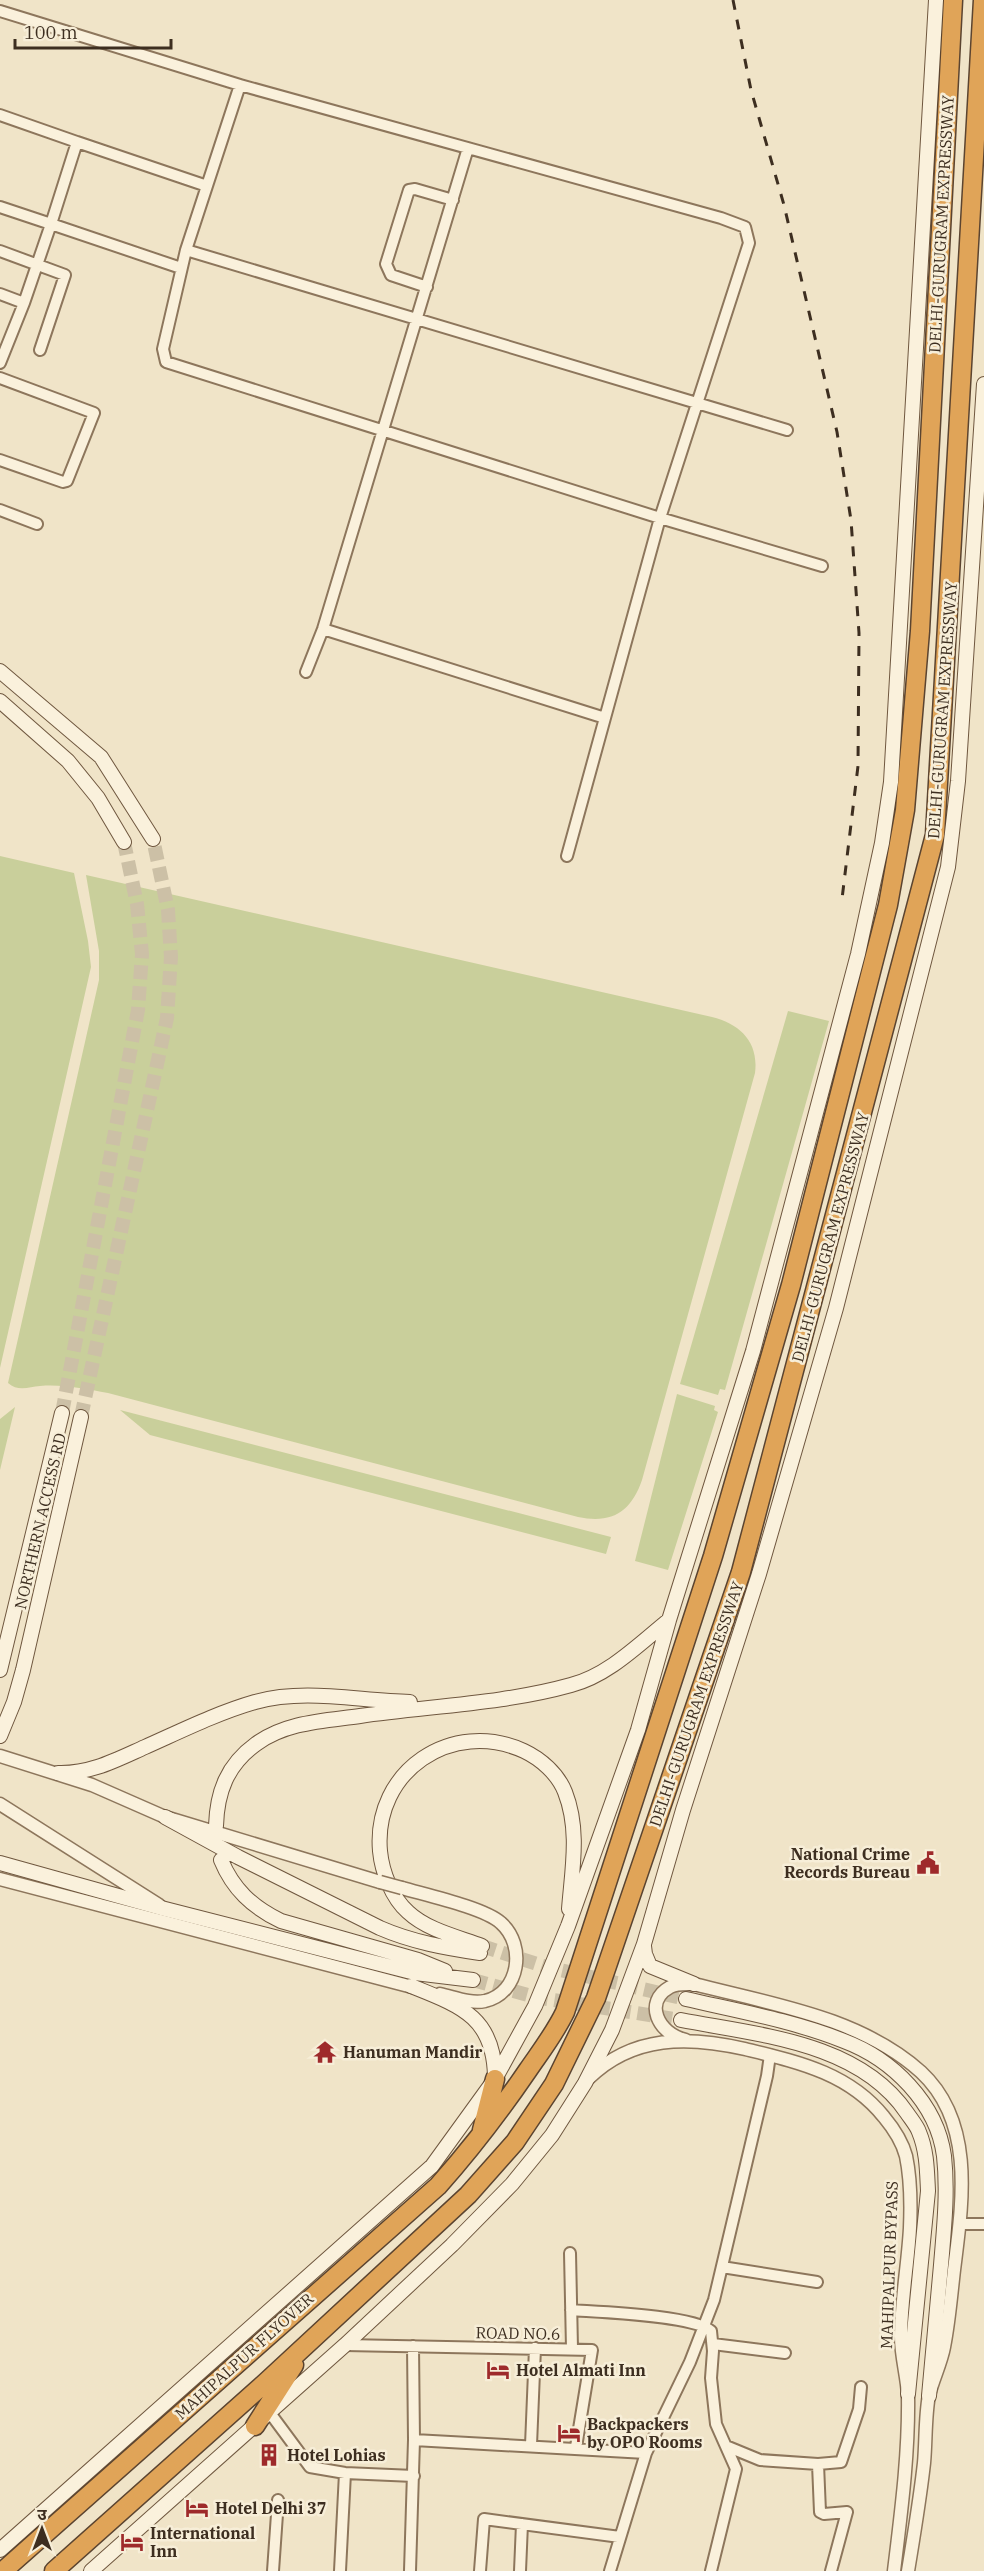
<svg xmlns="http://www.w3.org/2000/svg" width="984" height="2571" viewBox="0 0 984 2571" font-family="'IBM Plex Serif','Noto Sans Devanagari',serif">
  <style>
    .green { fill: #c9cf9b }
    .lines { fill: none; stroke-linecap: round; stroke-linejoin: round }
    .secondary-tunnel { stroke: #ccc0a6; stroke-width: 14; stroke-dasharray: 14 7; stroke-linecap: butt }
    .minor-casing { stroke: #8d765c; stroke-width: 14 }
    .tertiary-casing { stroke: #8d765c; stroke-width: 15 }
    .secondary-casing { stroke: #6f573f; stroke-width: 16 }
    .motorway-casing { stroke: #5b4430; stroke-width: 21 }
    .minor { stroke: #faf1dc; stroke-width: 10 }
    .tertiary { stroke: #faf1dc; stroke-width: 12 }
    .secondary { stroke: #faf1dc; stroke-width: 14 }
    .motorway { stroke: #e0a458; stroke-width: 18 }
    .rail { stroke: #3d2e20; stroke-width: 3; stroke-dasharray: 10 10; stroke-linecap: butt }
    .tertiary-bridge-casing { stroke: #8d765c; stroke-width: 15; stroke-linecap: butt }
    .tertiary-bridge { stroke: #faf1dc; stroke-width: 12 }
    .labels { text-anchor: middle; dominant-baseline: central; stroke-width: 5; stroke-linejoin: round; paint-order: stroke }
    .street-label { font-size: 16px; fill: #3d2e20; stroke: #f7eed8 }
    .poi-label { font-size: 16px; font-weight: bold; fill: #3d2e20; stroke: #f7eed8; text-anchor: start }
  </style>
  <rect width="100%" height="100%" fill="#f0e4c8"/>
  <path class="green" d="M0,856l74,17 14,68 3,26 -91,401z
    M86,875l626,142c28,7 47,25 43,56l-113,407c-11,32 -30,44 -64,37l-470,-124c-23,-4 -45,-9 -68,-7 -11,1 -22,6 -32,-3l91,-403v-29z
    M788,1011l41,10 -104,369 -5,-1 -2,6 -38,-11z
    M677,1394l38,12 -1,4 4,2 -50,158 -33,-9z
    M15,1407l-15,63v-51z
    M120,1410l491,127 -5,17 -456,-119z"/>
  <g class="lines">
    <path class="secondary-tunnel" d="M62,1413l76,-403 4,-56 -5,-50 -13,-62
      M81,1417l86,-399 4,-61 -3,-47 -15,-71
      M482,1946l61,20 143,33
      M473,1980l62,17 146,23"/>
    <g class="minor-casing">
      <path id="minor" d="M0,11l240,74 481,133 24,9 4,16 -89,275 -93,338
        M240,85l-54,165 -23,99 3,13 494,156 162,48
        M0,115l77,27 -26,82 130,44
        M77,142l130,44
        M0,207l51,17 -27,79 -24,60
        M186,250l601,180
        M0,251l65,24 -25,75
        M427,287l-36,-12 -5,-11 23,-74 6,-1 38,11
        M0,294l24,9
        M0,378l94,35 -27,68 -4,1 -63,-22
        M0,510l37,14
        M323,629l282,89
        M306,672l17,-43 145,-481
        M960,2224h24
        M570,2253l2,95
        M722,2267l95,15
        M571,2310c27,2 122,5 140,21l2,20 -2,27 5,46 20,45 -25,102
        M713,2344l72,9
        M345,2345l247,5 -16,97
        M270,2413l40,54 35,6 69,3
        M414,2440l232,13
        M531,2445l4,-97
        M726,2446l34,14 58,4
        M273,2571l5,-71
        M340,2571l5,-98
        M410,2571l4,-131 -1,-94
        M480,2571l4,-52 136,18
        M520,2571l2,-47
        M610,2571l36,-118 44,-91 24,-62 53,-224 3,-21
        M831,2571l16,-59 -23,2 -4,-2 -2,-48 23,-2 18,-53 2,-22"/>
    </g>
    <g class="tertiary-casing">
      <path id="tertiary" d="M0,1756l92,29 73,32 215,65
        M0,1804l159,101
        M0,1879l420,110
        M402,1888c24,7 83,20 99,35 25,22 19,70 -16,78 -15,3 -31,-4 -45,-7
        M686,2040c-28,-6 -43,-38 -16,-53 7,-4 16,-3 24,-3 77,20 166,33 227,88 55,51 41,133 33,198 -3,26 -5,52 -10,77 -3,16 -11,32 -15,48 -4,21 -3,46 -5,68 -4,36 -10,72 -16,108
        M589,2078c44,-43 100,-42 156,-29 53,13 104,24 139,68 10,12 18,24 22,39 5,24 5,49 4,72 -2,36 -9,73 -9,109 0,19 6,39 7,58 1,59 -7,118 -14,176"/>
    </g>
    <g class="secondary-casing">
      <path id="secondary" d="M0,671l101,86 52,82
        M0,701l68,60 30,37 26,44
        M0,1670l62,-257
        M0,1736l14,-34 9,-32 58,-253
        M58,1773c32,1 58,-13 87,-26 36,-16 72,-34 110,-45 50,-14 103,-1 155,0
        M165,1817l73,40 142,71c32,14 66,20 100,25
        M216,1826c1,-34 11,-61 40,-82 30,-22 68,-23 104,-28 69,-10 143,-12 211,-31 38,-10 68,-41 98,-65
        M221,1860c12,29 31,47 60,61l137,39 27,11
        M0,1863l165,46 250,64 58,7
        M482,1946c-24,-9 -55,-16 -74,-34 -16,-14 -26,-40 -28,-61 -7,-80 72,-133 144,-100 17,8 34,23 41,41 15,38 7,78 4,117
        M644,1946l1,8 5,12 44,18
        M411,1986c50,20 83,31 84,91
        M686,1999c52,12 108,22 158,42 48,18 93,62 100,115 4,36 0,73 -3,109 -4,44 -8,88 -12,131
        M681,2020c77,15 178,22 226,93 4,6 10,13 12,19 8,19 8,39 9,59l-20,203
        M0,2550l432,-384 63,-87 40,-73 33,-80 70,-196 31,-110 84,-269 105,-397 24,-111 9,-61 45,-782
        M91,2571l254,-226 107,-100 60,-61 40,-49 33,-52 27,-53 32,-86 39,-134 76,-236 77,-266 112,-441 10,-86 26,-397"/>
    </g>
    <g class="motorway-casing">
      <path id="motorway" d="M482,2130l13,-51
        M255,2426l39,-61
        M3,2571l435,-385c33,-37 62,-75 90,-116 13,-19 27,-37 37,-58l148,-456 78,-271 97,-380 17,-95 15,-179 33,-631
        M54,2571l211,-188 203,-188 47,-53 39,-58 42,-86 145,-426 194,-737 48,-835"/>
    </g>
    <use href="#minor" class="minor"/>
    <use href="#tertiary" class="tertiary"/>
    <use href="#secondary" class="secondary"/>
    <use href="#motorway" class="motorway"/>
    <path class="rail" d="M733,0l18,90 33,115 53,227 14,88 8,113 -1,133 -16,133"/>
    <g class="tertiary-bridge-casing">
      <path id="tertiary-bridge" d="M380,1882l22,6"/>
    </g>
    <use href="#tertiary-bridge" class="tertiary-bridge"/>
  </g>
  <defs>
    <g id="civic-bare" transform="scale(1.8)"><path d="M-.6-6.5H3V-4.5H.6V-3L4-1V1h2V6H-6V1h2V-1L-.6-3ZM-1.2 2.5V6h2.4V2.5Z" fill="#9e2a2b" stroke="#f7eed8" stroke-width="2.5" paint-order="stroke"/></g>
    <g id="temple-bare" transform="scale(1.8)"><path d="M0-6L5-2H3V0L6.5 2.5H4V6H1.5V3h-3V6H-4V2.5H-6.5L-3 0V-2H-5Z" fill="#9e2a2b" stroke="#f7eed8" stroke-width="2.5" paint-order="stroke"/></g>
    <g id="hotel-bare" transform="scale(1.8)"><path d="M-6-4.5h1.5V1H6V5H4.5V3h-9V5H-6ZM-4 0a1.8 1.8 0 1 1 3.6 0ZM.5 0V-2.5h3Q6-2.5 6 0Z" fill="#9e2a2b" stroke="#f7eed8" stroke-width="2.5" paint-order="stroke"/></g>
    <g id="building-bare" transform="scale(1.8)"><path d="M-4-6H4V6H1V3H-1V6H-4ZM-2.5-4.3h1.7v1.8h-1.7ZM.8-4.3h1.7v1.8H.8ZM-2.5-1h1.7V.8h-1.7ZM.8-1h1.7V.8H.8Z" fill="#9e2a2b" stroke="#f7eed8" stroke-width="2.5" paint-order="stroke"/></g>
  </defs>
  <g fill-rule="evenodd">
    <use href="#civic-bare" x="928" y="1863"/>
    <use href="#temple-bare" x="325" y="2052"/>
    <use href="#hotel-bare" x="498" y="2370"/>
    <use href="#hotel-bare" x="569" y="2433"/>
    <use href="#building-bare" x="269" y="2455"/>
    <use href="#hotel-bare" x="197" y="2508"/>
    <use href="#hotel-bare" x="132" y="2542"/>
  </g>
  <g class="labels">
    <g class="street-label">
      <text transform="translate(941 224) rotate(-87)">DELHI-GURUGRAM EXPRESSWAY</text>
      <text transform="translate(942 710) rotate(-86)">DELHI-GURUGRAM EXPRESSWAY</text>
      <text transform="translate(830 1237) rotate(-75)">DELHI-GURUGRAM EXPRESSWAY</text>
      <text transform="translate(40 1521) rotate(-77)">NORTHERN ACCESS RD</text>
      <text transform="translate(696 1704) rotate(-71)">DELHI-GURUGRAM EXPRESSWAY</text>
      <text transform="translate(889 2265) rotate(-88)">MAHIPALPUR BYPASS</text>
      <text transform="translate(518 2333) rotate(1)">ROAD NO.6</text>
      <text transform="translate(244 2356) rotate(-42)">MAHIPALPUR FLYOVER</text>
    </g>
    <g class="poi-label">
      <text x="910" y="1854" text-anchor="end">National Crime<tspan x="910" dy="18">Records Bureau</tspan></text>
      <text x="343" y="2052">Hanuman Mandir</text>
      <text x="516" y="2370">Hotel Almati Inn</text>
      <text x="587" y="2424">Backpackers<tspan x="587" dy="18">by OPO Rooms</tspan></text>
      <text x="287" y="2455">Hotel Lohias</text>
      <text x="215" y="2508">Hotel Delhi 37</text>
      <text x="150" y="2533">International<tspan x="150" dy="18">Inn</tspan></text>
    </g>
  </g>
  <g transform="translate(42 2529)" stroke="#f7eed8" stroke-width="4.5" paint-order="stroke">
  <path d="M0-4.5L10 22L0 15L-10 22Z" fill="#3d2e20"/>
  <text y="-9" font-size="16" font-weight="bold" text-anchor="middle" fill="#3d2e20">उ</text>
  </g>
  <path d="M15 39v9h156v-9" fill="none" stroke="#3d2e20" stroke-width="3"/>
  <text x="24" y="39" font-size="18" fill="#3d2e20" stroke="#f7eed8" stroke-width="4.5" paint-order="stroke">100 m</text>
</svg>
